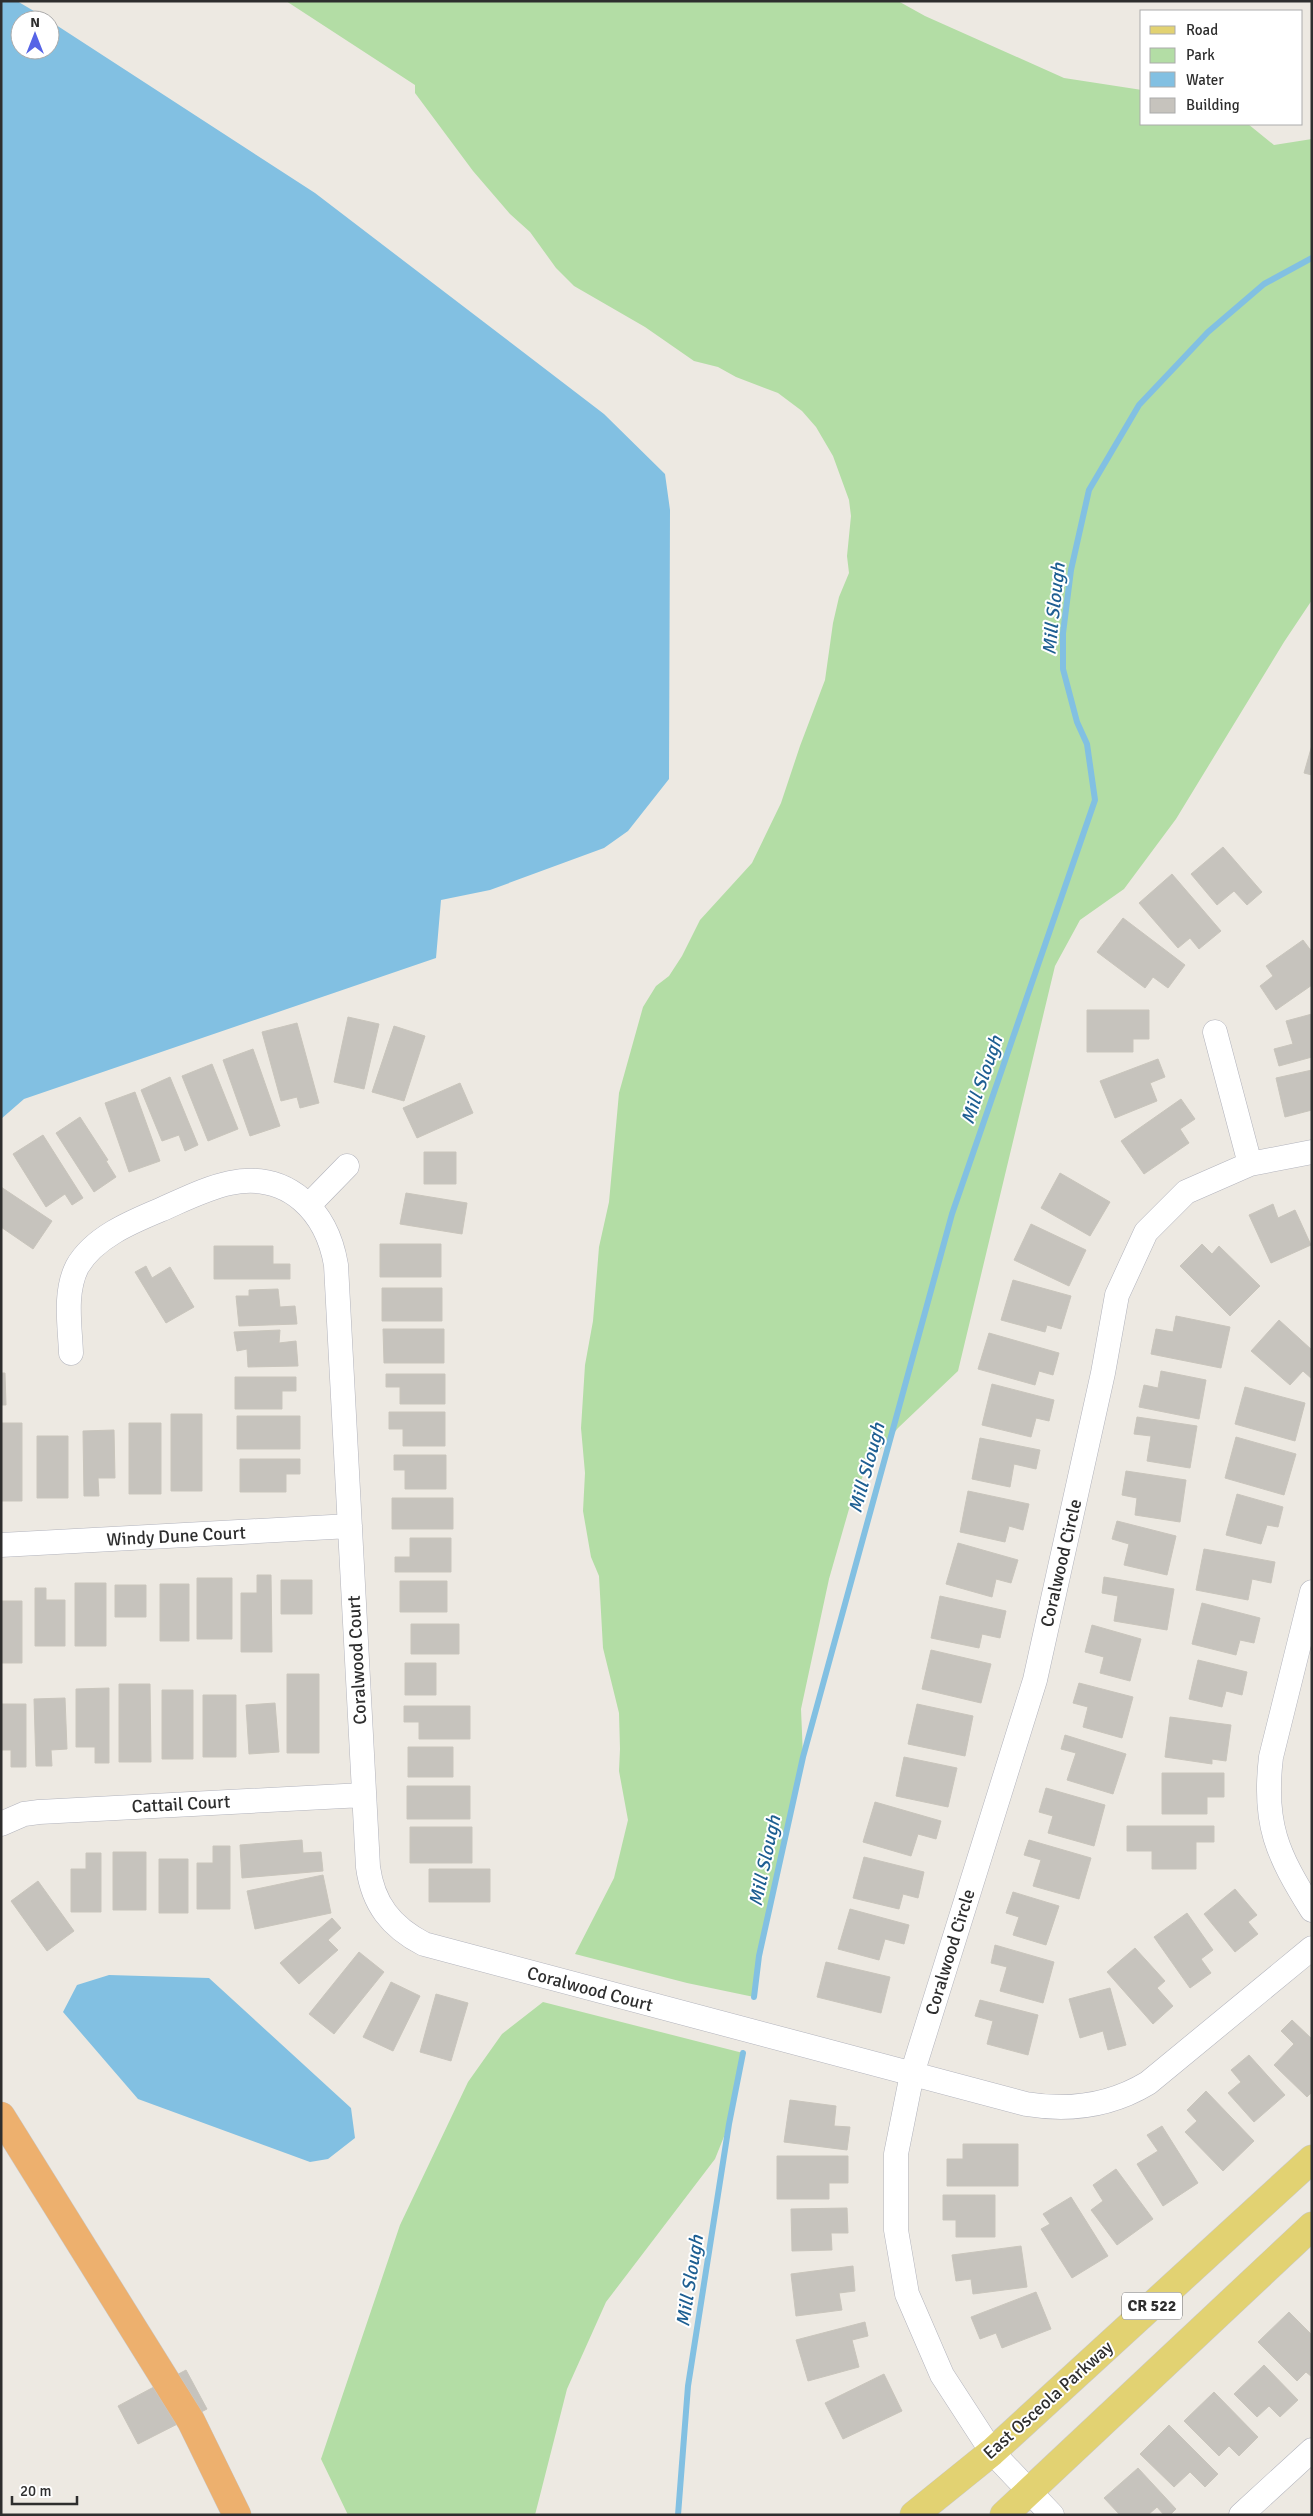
<svg xmlns="http://www.w3.org/2000/svg" width="1313" height="2516" viewBox="0 0 1313 2516" font-family="Signika,sans-serif">
  <style>
    .green { fill: #b3dda5 }
    .water { fill: #82c0e2 }
    .lines { fill: none; stroke-linecap: round; stroke-linejoin: round }
    .stream { stroke: #82c0e2; stroke-width: 6 }
    .building { fill: #c6c3bd; stroke: #c9c5bc }
    .minor-casing { stroke: #b2b3bc; stroke-width: 25 }
    .primary-casing { stroke: #c9c9c9; stroke-width: 29 }
    .motorway-casing { stroke: #c9c9c9; stroke-width: 29 }
    .minor { stroke: #fff; stroke-width: 24 }
    .primary { stroke: #e2d272; stroke-width: 28 }
    .motorway { stroke: #edb06e; stroke-width: 28 }
    .labels { text-anchor: middle; dominant-baseline: central; stroke-width: 4; stroke-linejoin: round; paint-order: stroke }
    .shield { fill: #fff; stroke: #6d6d6d; stroke-width: 1 }
    .shield-label { font-size: 16px; font-weight: bold; fill: #2e2e2e }
    .street-label { font-size: 18px; fill: #2e2e2e; stroke: #fff }
    .water-label { font-size: 19px; font-style: italic; fill: #1e5f92; stroke: #fff }
  </style>
  <rect width="100%" height="100%" fill="#ede9e2"/>
  <path class="green" d="M286,1h612l27,15 139,62 78,12v34h106l26,21 38,-6v461l-28,42 -108,177 -52,70 -44,31 -25,46 -97,405 -60,57 -30,36 -19,45 -20,70 -28,130 2,48 -44,199 -5,41 -67,-14 -112,-29 39,-76 14,-58 -9,-49 1,-22 -1,-36 -16,-65 -4,-72 -8,-19 -8,-46 2,-38 -4,-45 4,-63 8,-44 6,-74 10,-45 10,-109 24,-86 13,-21 13,-10 13,-20 18,-36 52,-57 29,-60 19,-57 25,-66 8,-57 6,-26 10,-24 -2,-17 4,-40 -2,-16 -16,-44 -17,-29 -14,-16 -24,-18 -42,-16 -18,-10 -24,-6 -49,-34 -71,-41 -18,-18 -26,-36 -20,-18 -37,-43 -58,-78v-8z
    M543,2002l200,51 -14,71 -14,35 -109,143 -39,87 -32,126h-187l-27,-56 79,-234 68,-143 34,-48z"/>
  <path class="water" d="M1,1h16l32,19h-29v30h30v-29l265,172 289,221 61,60 5,36 -1,269 -41,52 -24,17 -114,42 -49,10 -5,58 -412,141 -23,20z
    M109,1975l100,3 142,130 4,30 -27,21 -18,3 -172,-63 -75,-87 14,-27z"/>
  <g class="lines">
    <path class="stream" d="M754,1997l5,-41 44,-199 149,-543 143,-414 -8,-56 -10,-22 -14,-53v-36l8,-63 18,-80 50,-85 69,-73 56,-48 48,-26
      M678,2515l10,-129 41,-262 14,-71"/>
  </g>
  <path class="building" d="M1312,745v30l-8,-2z
    M1223,847l39,45 -15,13 -13,-14 -17,14 -26,-31z
    M1172,874l49,57 -22,18 -9,-11 -12,10 -39,-45z
    M1123,918l62,47 -17,23 -15,-11 -8,11 -48,-36z
    M1303,940l9,12v33l-36,25 -16,-24 13,-10 -7,-10z
    M1087,1010h62v29h-16v13h-46z
    M1312,1014v43l-33,9 -5,-17 19,-5 -7,-23z
    M348,1017l31,7 -15,65 -30,-7z
    M297,1023l22,80 -19,5 -3,-11 -16,4 -19,-69z
    M394,1026l31,10 -21,65 -32,-9z
    M253,1049l27,77 -30,10 -27,-76z
    M1158,1059l7,18 -15,6 7,18 -42,17 -15,-37z
    M212,1064l26,65 -30,12 -26,-65z
    M1312,1070v40l-27,7 -9,-39z
    M170,1077l28,68 -13,6 -6,-16 -17,6 -21,-51z
    M460,1083l13,30 -56,25 -14,-30z
    M135,1092l25,69 -31,11 -24,-69z
    M1181,1099l14,20 -15,10 9,14 -45,31 -23,-33z
    M80,1117l28,43 -2,1 10,16 -22,15 -38,-59z
    M43,1135l40,63 -11,7 -7,-11 -19,13 -33,-53z
    M424,1152h32v32h-32z
    M1060,1173l50,29 -20,34 -49,-28z
    M1,1187l51,34 -19,28 -32,-22z
    M406,1193l61,10 -5,31 -62,-10z
    M1273,1204l5,14 17,-8 16,35 -40,18 -22,-48z
    M1031,1224l55,26 -17,36 -55,-26z
    M380,1244h61v33h-61z
    M1202,1244l10,10 7,-8 41,40 -30,30 -50,-50z
    M214,1246h59v18h17v15h-76z
    M146,1266l6,12 18,-11 24,40 -28,16 -31,-51z
    M1013,1280l58,16 -10,33 -14,-4 -2,7 -44,-12z
    M382,1288h60v33h-60z
    M278,1289l2,18 15,-1 2,18 -58,2 -3,-30h13v-6z
    M1176,1316l54,11 -9,41 -70,-14 5,-25 17,3z
    M1279,1320l33,30v29l-9,-8 -13,14 -39,-34z
    M383,1329h61v34h-60z
    M280,1330l-1,13 17,-2 2,25 -50,1 -1,-18 -10,2 -3,-19z
    M989,1333l70,20 -6,22 -14,-4 -4,14 -57,-16z
    M1161,1371l45,9 -7,39 -60,-12 5,-22 14,3z
    M1,1373h4l1,32h-5z
    M386,1374h59v30h-45v-17h-14z
    M235,1377h61v14h-14v18h-47z
    M992,1384l62,16 -5,21 -13,-3 -5,19 -49,-12z
    M1245,1387l60,16 -10,38 -60,-17z
    M389,1412h56v34h-42v-17h-14z
    M171,1414h31v77h-31z
    M237,1416h63v33h-63z
    M1137,1417l60,9 -7,42 -43,-7 4,-25 -17,-2z
    M1,1423h21v78h-21z
    M129,1423h32v71h-32z
    M114,1430l1,48h-17l1,18h-15l-1,-65z
    M37,1436h31v62h-31z
    M1236,1437l60,17 -12,41 -59,-17z
    M980,1438l60,12 -4,19 -22,-5 -4,23 -38,-8z
    M394,1455h52v34h-41v-19h-11z
    M240,1459h60v15h-14v18h-46z
    M1126,1471l60,9 -6,42 -45,-7 2,-17 -15,-3z
    M968,1491l61,13 -6,26 -14,-4 -4,16 -45,-10z
    M1237,1494l46,13 -5,20 -11,-2 -6,19 -35,-9z
    M392,1498h61v31h-61z
    M1117,1521l59,15 -9,39 -43,-10 5,-21 -17,-5z
    M410,1538h41v34h-56v-15h15z
    M958,1543l60,17 -7,23 -15,-4 -4,18 -46,-13z
    M1204,1549l71,13 -4,21 -19,-4 -4,21 -52,-10z
    M257,1575h14l1,77h-31v-59h16z
    M1104,1577l70,12 -7,41 -53,-9 4,-25 -16,-3z
    M197,1578h35v61h-35z
    M281,1580h31v34h-31z
    M400,1581h47v31h-47z
    M75,1583h31v63h-31z
    M160,1584h29v57h-29z
    M115,1585h31v32h-31z
    M35,1588h11v12h19v46h-30z
    M940,1596l66,15 -6,27 -18,-4 -3,14 -48,-10z
    M1,1601h21v62h-21z
    M1202,1603l58,15 -6,25 -14,-3 -4,15 -44,-11z
    M411,1624h48v30h-48z
    M1092,1625l49,14 -11,42 -30,-8 4,-16 -19,-5z
    M931,1650l60,14 -10,39 -59,-14z
    M1198,1660l49,12 -5,23 -16,-4 -4,16 -33,-8z
    M405,1663h31v32h-31z
    M287,1674h32v79h-32z
    M1079,1683l54,14 -11,41 -39,-11 5,-20 -15,-4z
    M119,1684h31l1,78h-32z
    M109,1688v75h-14v-16h-19v-58z
    M162,1690h31v69h-31z
    M203,1695h33v62h-33z
    M65,1698l2,51 -16,1 1,16h-16l-2,-67z
    M275,1703l4,49 -30,2 -3,-49z
    M1,1704h25v63h-15v-17h-10z
    M917,1704l56,12 -8,40 -57,-12z
    M404,1706h66v33h-51v-17h-15z
    M1170,1717l61,8 -5,36 -14,-2v5l-47,-7z
    M1065,1735l61,19 -13,40 -46,-14 9,-27 -15,-4z
    M408,1747h45v30h-45z
    M904,1757l53,11 -9,39 -52,-11z
    M1162,1773h62v24h-17v17h-45z
    M407,1786h63v33h-63z
    M1046,1788l59,17 -11,41 -46,-13 5,-17 -14,-4z
    M875,1802l66,19 -5,18 -18,-5 -7,22 -48,-14z
    M1127,1826h87v16h-18v27h-44v-18h-25z
    M410,1827h62v36h-62z
    M302,1840l1,13 18,-1 2,19 -81,7 -2,-33z
    M1029,1840l62,18 -12,41 -46,-13 8,-26 -17,-5z
    M213,1846h17v63h-33v-46h16z
    M113,1852h33v58h-33z
    M86,1853h15v59h-30v-43h15z
    M864,1857l60,15 -6,26 -15,-4 -4,15 -46,-11z
    M159,1859h29v54h-29z
    M429,1869h61v33h-61z
    M323,1875l8,38 -76,16 -8,-38z
    M38,1881l36,50 -27,20 -36,-50z
    M1235,1889l22,26 -9,7 10,12 -23,18 -31,-38z
    M1013,1892l46,14 -13,39 -33,-10 6,-18 -13,-4z
    M850,1909l59,16 -5,19 -19,-5 -6,21 -41,-11z
    M1187,1913l26,37 -12,9 10,14 -21,15 -36,-51z
    M332,1918l9,10 -13,12 10,10 -39,34 -19,-21z
    M995,1945l59,17 -11,41 -43,-12 7,-24 -16,-4z
    M1135,1948l30,33 -8,7 16,18 -20,18 -46,-52z
    M359,1952l25,20 -50,62 -25,-20z
    M826,1962l64,15 -9,36 -64,-16z
    M391,1982l29,14 -27,55 -30,-14z
    M1110,1988l16,57 -18,5 -5,-19 -23,7 -11,-39z
    M436,1994l32,9 -17,58 -31,-9z
    M980,2000l58,15 -10,40 -41,-11 6,-23 -18,-5z
    M1292,2020l20,19v53l-5,5 -33,-32 20,-21 -13,-13z
    M1249,2055l36,40 -31,27 -26,-29 13,-11 -10,-12z
    M1206,2091l48,50 -31,30 -38,-39 12,-11 -10,-11z
    M790,2100l46,6 -2,20 16,1 -3,23 -63,-8z
    M1162,2126l36,57 -35,23 -26,-42 21,-13 -11,-16z
    M963,2144h55v42h-71v-27h16z
    M777,2156h71v27h-19v16h-52z
    M1116,2169l37,50 -36,26 -26,-35 12,-9 -10,-16z
    M943,2195h52v42h-39v-17h-13z
    M1071,2197l37,59 -36,22 -31,-49 9,-5 -7,-10z
    M847,2208l1,25h-17l1,17 -40,1 -1,-42z
    M1021,2246l6,41 -54,7 -2,-15 -15,2 -4,-26z
    M853,2266l2,25 -16,2 3,17 -46,6 -5,-42z
    M1036,2292l15,37 -49,19 -6,-15 -16,6 -9,-22z
    M1289,2312l23,23v42l-6,-5 -9,9 -39,-39z
    M865,2322l3,14 -16,4 7,27 -51,14 -12,-41z
    M1264,2365l34,35 -18,17 -11,-11 -12,11 -23,-23z
    M186,2370l21,39 -69,35 -20,-38z
    M884,2374l18,37 -59,28 -18,-36z
    M1214,2392l44,45 -19,19 -10,-10 -10,10 -35,-35z
    M1169,2425l49,49 -13,13 -15,-15 -16,15 -34,-33z
    M1138,2468l38,41 -6,6h-6l-7,-8 -9,8h-28l-16,-17z"/>
  <g class="lines">
    <g class="minor-casing">
      <path id="minor" d="M1215,1032l35,132
        M309,1205l38,-39
        M71,1353c-1,-27 -7,-60 6,-86 16,-29 54,-45 83,-57 23,-10 46,-22 70,-27 59,-12 97,29 106,82l32,602c5,37 23,60 56,77l602,160c42,7 84,2 122,-21l164,-135
        M1,1545l349,-19
        M1312,1592l-41,165c-8,67 6,97 41,153
        M1,1824l23,-10 15,-2 324,-17
        M1052,2515l-60,-63 -50,-77 -35,-81 -11,-64v-76l16,-80 123,-394 68,-307 14,-78 29,-63 40,-40 64,-28 62,-12
        M1241,2515l71,-65"/>
    </g>
    <g class="primary-casing">
      <path id="primary" d="M914,2515l78,-63 320,-293
        M1004,2515l308,-289"/>
    </g>
    <g class="motorway-casing">
      <path id="motorway" d="M1,2116l190,305 46,94"/>
    </g>
    <use href="#minor" class="minor"/>
    <use href="#primary" class="primary"/>
    <use href="#motorway" class="motorway"/>
  </g>
  <g class="labels">
    <rect class="shield" x="1122" y="2292.5" width="60" height="27" rx="4"/>
    <g class="shield-label">
      <text x="1152" y="2306">CR 522</text>
    </g>
    <g class="street-label">
      <text transform="translate(176 1536) rotate(-3)">Windy Dune Court</text>
      <text transform="translate(1061 1563) rotate(-77)">Coralwood Circle</text>
      <text transform="translate(357 1660) rotate(-93)">Coralwood Court</text>
      <text transform="translate(181 1804) rotate(-3)">Cattail Court</text>
      <text transform="translate(950 1952) rotate(-73)">Coralwood Circle</text>
      <text transform="translate(590 1989) rotate(15)">Coralwood Court</text>
      <text transform="translate(1048 2400) rotate(-42)">East Osceola Parkway</text>
    </g>
    <g class="water-label">
      <text transform="translate(1054 609) rotate(-84)">Mill Slough</text>
      <text transform="translate(982 1080) rotate(-71)">Mill Slough</text>
      <text transform="translate(867 1468) rotate(-75)">Mill Slough</text>
      <text transform="translate(765 1861) rotate(-78)">Mill Slough</text>
      <text transform="translate(690 2281) rotate(-81)">Mill Slough</text>
    </g>
  </g>
  <rect width="1313" height="2516" fill="none" stroke="#2e2e2e" stroke-width="5"/>
  <rect x="1140" y="10" width="162" height="115" fill="#ffffff" stroke="#ababab"/>
  <rect x="1150" y="26" width="25" height="8" fill="#e2d272" stroke="#ababab"/>
  <text x="1186" y="35" font-size="15" fill="#2e2e2e">Road</text>
  <rect x="1150" y="48" width="25" height="15" fill="#b3dda5" stroke="#ababab"/>
  <text x="1186" y="60" font-size="15" fill="#2e2e2e">Park</text>
  <rect x="1150" y="72" width="25" height="15" fill="#82c0e2" stroke="#ababab"/>
  <text x="1186" y="85" font-size="15" fill="#2e2e2e">Water</text>
  <rect x="1150" y="98" width="25" height="15" fill="#c6c3bd" stroke="#ababab"/>
  <text x="1186" y="110" font-size="15" fill="#2e2e2e">Building</text>
  <g transform="translate(35 35)"><circle r="24" fill="#ffffff" stroke="#ababab"/>
  <path d="M0-4L9 19L0 12L-9 19Z" fill="#5664e6"/>
  <text y="-8" font-size="14" font-weight="bold" text-anchor="middle" fill="#2e2e2e">N</text>
  </g>
  <path d="M12 2496v8h65v-8" fill="none" stroke="#2e2e2e" stroke-width="2.5"/>
  <text x="20" y="2496" font-size="15" fill="#2e2e2e" stroke="#ffffff" stroke-width="4" paint-order="stroke">20 m</text>
</svg>
